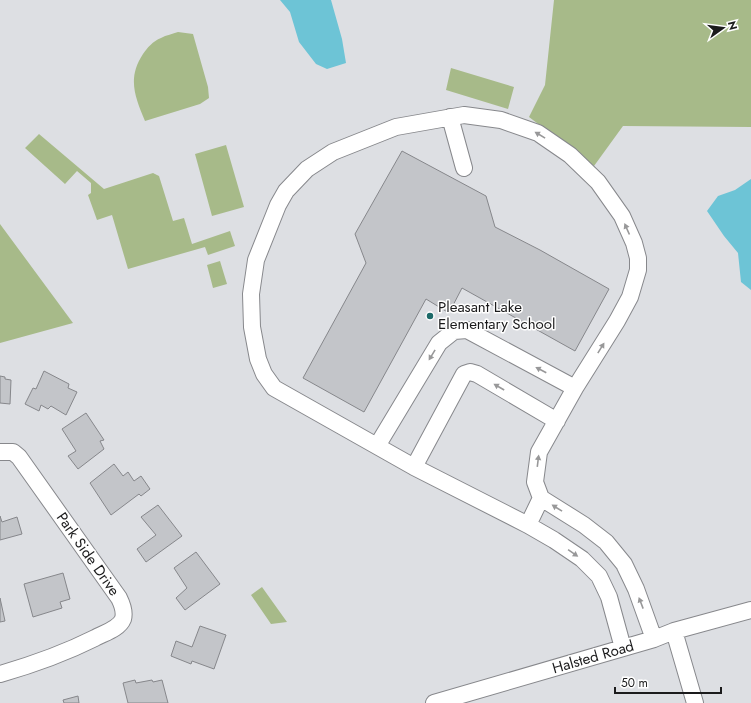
<svg xmlns="http://www.w3.org/2000/svg" width="751" height="703" viewBox="0 0 751 703" font-family="Jost,sans-serif">
  <style>
    .green { fill: #a7ba89 }
    .water { fill: #6dc4d6 }
    .building { fill: #c3c5c9; stroke: #86878b }
    .lines { fill: none; stroke-linecap: round; stroke-linejoin: round }
    .minor-casing { stroke: #87888c; stroke-width: 18 }
    .minor { stroke: #fff; stroke-width: 16 }
    .oneway { fill: #989899 }
    .poi-dot { fill: #1d6a69; stroke: #fff; stroke-width: 1.5 }
    .labels { text-anchor: middle; dominant-baseline: central; stroke-width: 3; stroke-linejoin: round; paint-order: stroke }
    .poi-label { font-size: 15px; fill: #1b1b1c; stroke: #fff; text-anchor: start }
    .street-label { font-size: 15px; fill: #1b1b1c; stroke: #fff }
  </style>
  <rect width="100%" height="100%" fill="#dddfe3"/>
  <path class="green" d="M554,0h197v127l-128,-1 -29,40 -65,-49 16,-32z
    M178,32l15,2 15,53 1,11 -9,6 -55,17c-10,-24 -18,-43 -2,-67 4,-6 10,-13 18,-16 5,-3 12,-4 17,-6z
    M451,68l63,19 -6,22 -62,-19z
    M39,134l65,55 49,-16 6,3 14,45 11,-3 8,26 38,-13 5,15 -27,9 -3,-8 -77,22 -16,-54 -15,5 -9,-25 3,-2v-10l-14,-12 -12,13 -40,-36z
    M226,145l18,62 -32,9 -17,-62z
    M0,224l73,99 -73,20z
    M220,261l7,23 -14,4 -6,-23z
    M262,587l25,35 -16,2 -20,-29z"/>
  <path class="water" d="M280,0h51l11,39 4,24 -19,6 -11,-5 -17,-22 -9,-30z
    M751,179v111l-10,-8 -3,-29 -14,-17 -17,-25 11,-15 17,-6z"/>
  <path class="building" d="M402,151l84,45 9,31 45,23 69,39 -34,62 -113,-63 -13,25 -23,-14 -62,113 -61,-34 63,-115 -11,-29z
    M44,371l25,13 -1,4 9,4 -11,23 -15,-9 -3,3 -7,-4 -2,6 -14,-7 8,-16 3,1z
    M0,376l5,1v2l6,1 -1,24 -10,-1z
    M86,413l18,27 -4,1 4,8 -26,20 -10,-13 8,-5 -14,-22z
    M114,464l9,12 5,-4 6,9 7,-5 9,13 -9,7 -2,-2 -28,21 -21,-32z
    M158,505l24,31 -36,26 -9,-13 19,-14 -15,-18z
    M0,516l2,6 15,-5 5,17 -22,6z
    M196,552l24,32 -35,26 -9,-12 11,-10 -13,-20z
    M63,573l7,26 -10,3 2,6 -29,9 -9,-33z
    M0,598l5,23 -5,1z
    M200,626l26,9 -12,34 -22,-8 -1,3 -20,-8 5,-15 16,6z
    M135,680l1,3 16,-3 1,2 9,-2 6,23h-40l-5,-20z
    M78,696l1,7h-15l-1,-3z"/>
  <g class="lines">
    <g class="minor-casing">
      <path id="minor" d="M450,117l14,51
        M377,446l62,-103 15,-12 13,-1 108,58
        M0,452h13l6,5 100,141c3,6 6,14 4,21 -4,10 -19,14 -28,19 -32,16 -60,26 -95,36
        M414,467l50,-93 6,-2 7,2 80,47
        M528,525l13,-27
        M674,631l21,72
        M623,648l-14,-51 -10,-21 -17,-17 -28,-19 -26,-15 -114,-58 -140,-79 -10,-14 -6,-15 -6,-32 -1,-33 5,-34 22,-55 8,-14 21,-22 26,-17 63,-25 68,-12 37,5 37,13 32,22 28,27 24,34 12,27 4,15v12l-8,27 -13,24 -42,67 -36,64 -4,30 6,16 43,27 22,17 18,22 12,25 18,50
        M434,703l220,-64 20,-8 77,-21"/>
    </g>
    <use href="#minor" class="minor"/>
  </g>
  <defs><path id="oneway-solid" d="M-6-.8H1V-3.2L6.5 0L1 3.2V.8H-6Z"/></defs>
  <g class="oneway">
    <use href="#oneway-solid" transform="translate(540 135) rotate(-149)"/>
    <use href="#oneway-solid" transform="translate(627 229) rotate(-114)"/>
    <use href="#oneway-solid" transform="translate(601 348) rotate(-58)"/>
    <use href="#oneway-solid" transform="translate(432 355) rotate(121)"/>
    <use href="#oneway-solid" transform="translate(541 370) rotate(-152)"/>
    <use href="#oneway-solid" transform="translate(499 387) rotate(-150)"/>
    <use href="#oneway-solid" transform="translate(538 461) rotate(-83)"/>
    <use href="#oneway-solid" transform="translate(557 508) rotate(-148)"/>
    <use href="#oneway-solid" transform="translate(573 553) rotate(35)"/>
    <use href="#oneway-solid" transform="translate(641 603) rotate(-111)"/>
  </g>
  <circle class="poi-dot" cx="430" cy="316" r="4"/>
  <g class="labels">
    <g class="poi-label">
      <text x="438" y="307">Pleasant Lake<tspan x="438" dy="17">Elementary School</tspan></text>
    </g>
    <g class="street-label">
      <text transform="translate(88 554) rotate(55)">Park Side Drive</text>
      <text transform="translate(593 657) rotate(-16)">Halsted Road</text>
    </g>
  </g>
  <g transform="translate(723 28) rotate(76)" stroke="#ffffff" stroke-width="3" paint-order="stroke">
  <path d="M0-3L7 15L0 10L-7 15Z" fill="#1b1b1c"/>
  <text y="-6" font-size="11" font-weight="bold" text-anchor="middle" fill="#1b1b1c">N</text>
  </g>
  <path d="M615 687v6h106v-6" fill="none" stroke="#1b1b1c" stroke-width="2"/>
  <text x="621" y="687" font-size="12" fill="#1b1b1c" stroke="#ffffff" stroke-width="3" paint-order="stroke">50 m</text>
</svg>
